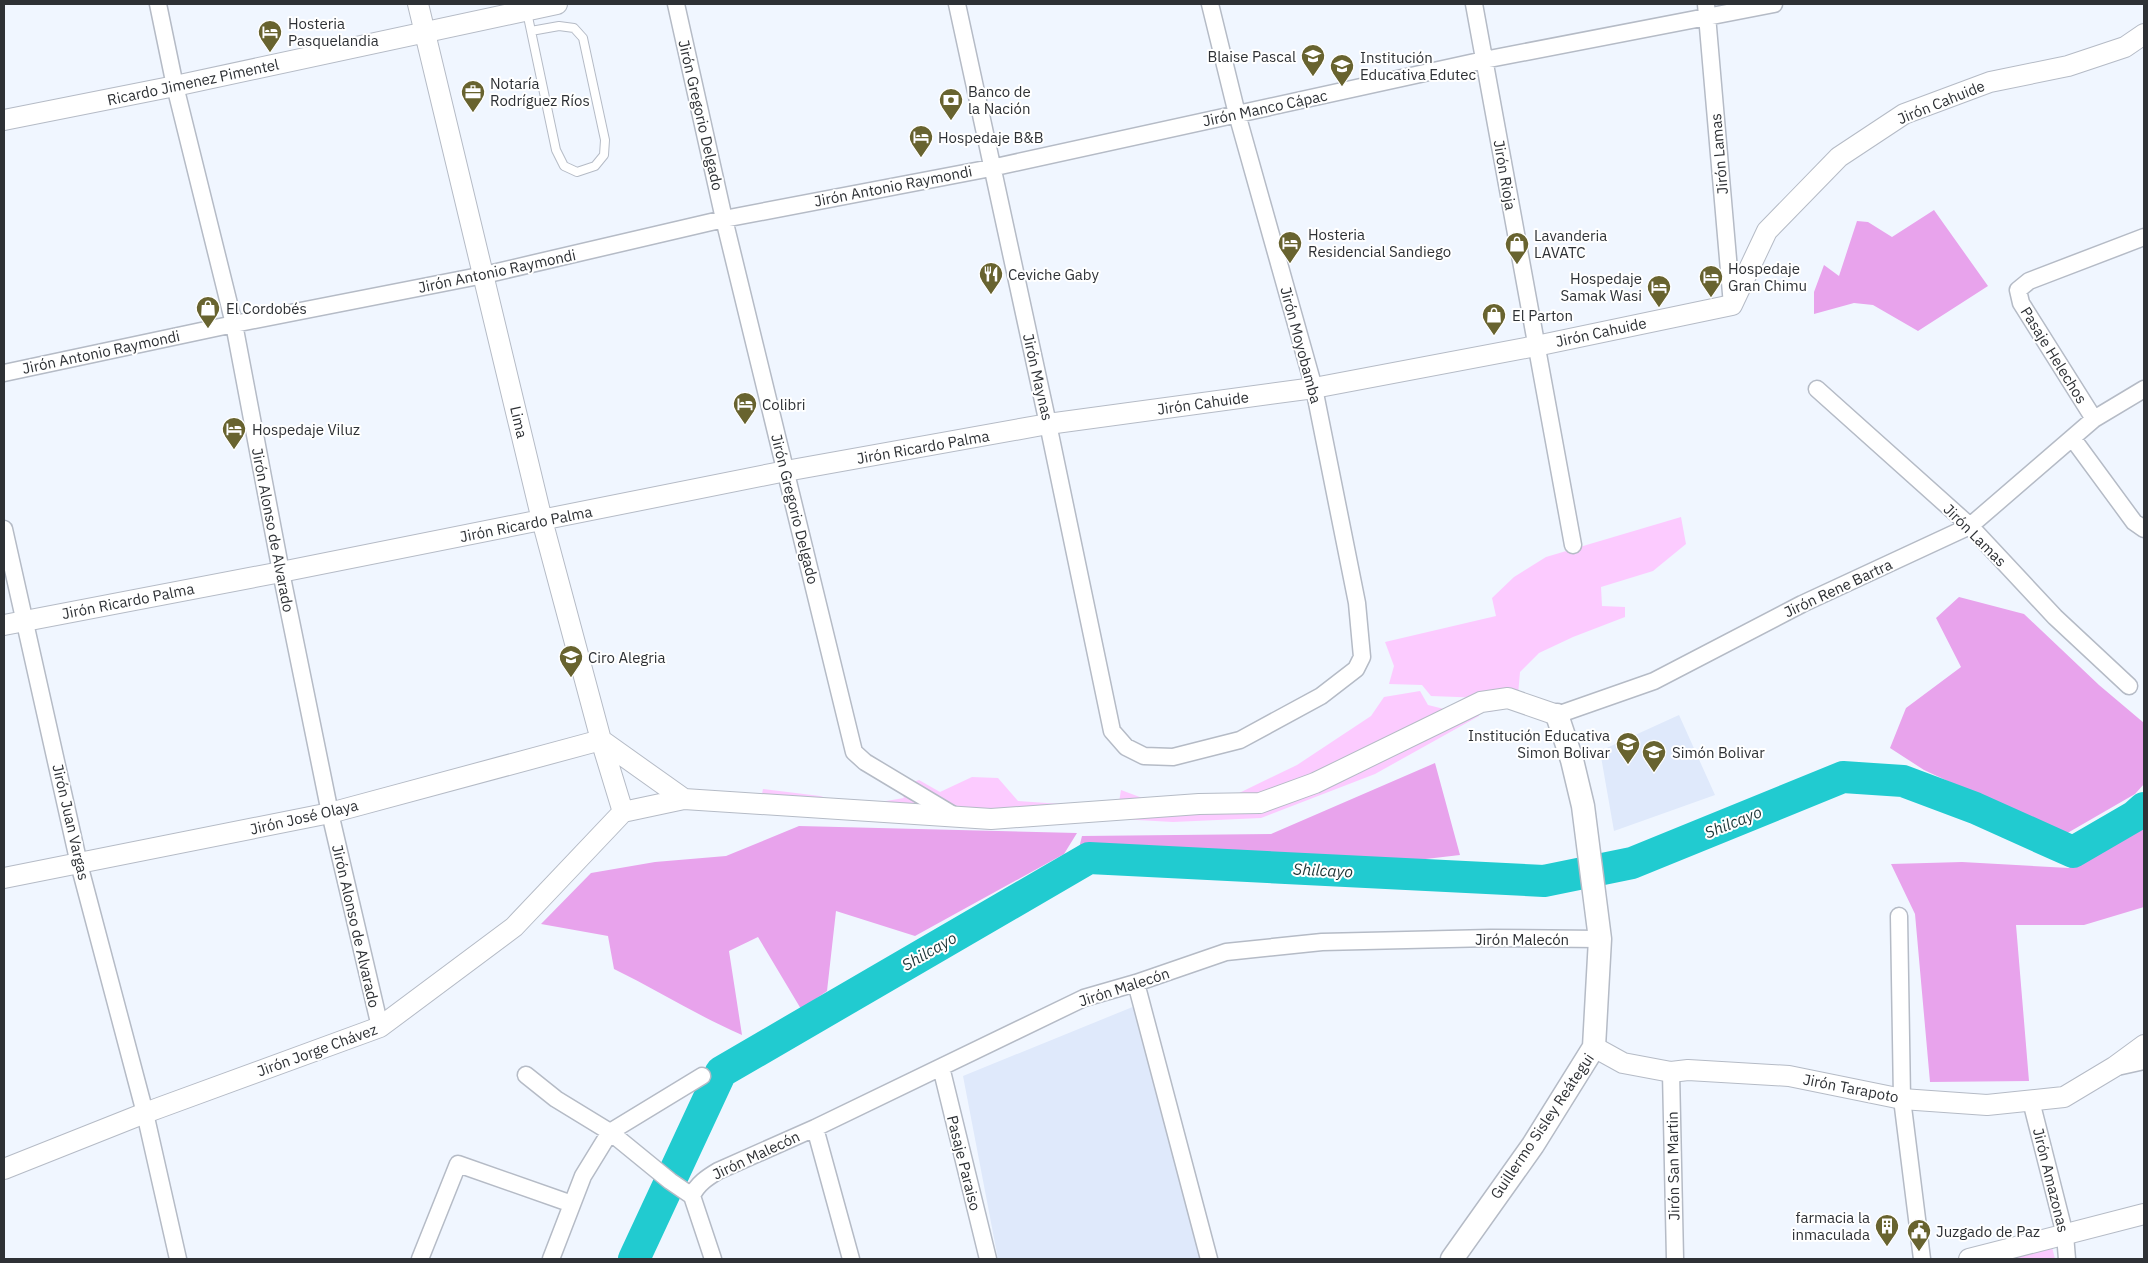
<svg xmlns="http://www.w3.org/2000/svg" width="2148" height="1263" viewBox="0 0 2148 1263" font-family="'IBM Plex Sans',sans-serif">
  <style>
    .built { fill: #dfe9fb }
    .green { fill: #fccbff }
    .forest { fill: #e8a3ec }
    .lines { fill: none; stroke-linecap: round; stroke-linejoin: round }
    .river { stroke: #21cbd0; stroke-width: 32 }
    .service-casing { stroke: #b5bbc6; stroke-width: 10 }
    .minor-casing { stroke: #b5bbc6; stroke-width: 19 }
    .tertiary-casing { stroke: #b5bbc6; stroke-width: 22 }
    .secondary-casing { stroke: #b5bbc6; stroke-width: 25 }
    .service { stroke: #fff; stroke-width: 8 }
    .minor { stroke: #fff; stroke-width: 16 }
    .tertiary { stroke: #fff; stroke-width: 20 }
    .secondary { stroke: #fff; stroke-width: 22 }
    .labels { text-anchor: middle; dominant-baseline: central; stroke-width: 4; stroke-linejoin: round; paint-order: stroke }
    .poi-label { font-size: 15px; fill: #2e3135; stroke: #fff; text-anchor: start }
    .street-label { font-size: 15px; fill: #2e3135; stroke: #fff }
    .water-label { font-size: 16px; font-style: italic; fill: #1e3738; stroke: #fff }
  </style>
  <rect width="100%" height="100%" fill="#f0f6ff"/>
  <path class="built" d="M1679,715l36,80 -101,36 -14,-80z
    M1135,1006l81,253h-218l-35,-183z"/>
  <path class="green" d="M1681,517l5,27 -33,27 -52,16 1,19 23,1v10l-52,20 -34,16 -19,19 -2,23 -10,13 -19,4 -6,-14 -52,-2 -9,-11 -33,-1 5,-18 -9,-24 111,-26 -4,-18 22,-21 32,-20z
    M1420,691l8,14 28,7 24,-6 -1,10 -104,58 -114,44 -88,4 -412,-23 2,-10 57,7 13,4 41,3 30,-5 -5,-11 20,-7 21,12 32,-15 26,1 20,23 100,7 3,-18 24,9 92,-5 60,-29 74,-49 13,-19z
    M2052,1247l3,12h-55z"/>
  <path class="forest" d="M1934,210l54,76 -70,45 -45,-26 -19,-2 -40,11v-22l10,-27 15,11 18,-55 11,1 24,15z
    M1959,597l65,17 75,71 45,38v61l-9,10 -71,41 -140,-65 -34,-22 16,-40 55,-41 -25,-49z
    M1435,763l25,92 -60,7 -216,-11 -106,1 4,-16 189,-2z
    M2144,813v94l-60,18h-68l13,156 -99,1 -15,-168 -24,-50 71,-2 107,6z
    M799,826l278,7 -13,21 -149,82 -79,-25 -9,80 -26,18 -43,-72 -29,14 13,84c-44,-19 -85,-45 -128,-66l-6,-33 -67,-12 50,-51 64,-11 71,-6z"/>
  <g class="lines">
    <path class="river" d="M634,1259l87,-187 368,-214 455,23 88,-18 211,-86 60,4 72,27 98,44 62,-36 9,-8"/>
    <g class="service-casing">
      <path id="service" d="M527,12l4,19 25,119 8,16 13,6 18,-6 9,-11 1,-15 -22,-102 -9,-10 -15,-2 -28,5"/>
    </g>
    <g class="minor-casing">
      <path id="minor" d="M158,4l17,82 59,238 47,248 49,241 50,214
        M676,4l48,215 130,533 11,10 90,54
        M957,4l91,420 64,307 14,16 18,9 29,1 67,-17 81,-44 35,-27 6,-12 -5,-54 -43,-215 -77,-274 -27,-110
        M1474,4l99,541
        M1706,4l26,301
        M4,373l230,-49 250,-49 240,-56 267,-51 493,-108 290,-56
        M1817,389l153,137 85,91 74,69
        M2094,419l-73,-116 -3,-13 11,-9 115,-44
        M2073,439l61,83 10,7
        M4,529l75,335 66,249 33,146
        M1557,715l97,-34 148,-77 168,-78 124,-107 50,-30
        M1899,916l3,183 20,160
        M1136,983l73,276
        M941,1067l47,192
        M2117,1067l27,-6
        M1671,1072l4,187
        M526,1075l30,24 54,33 60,49 22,15 21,63
        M2031,1101l34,134 2,24
        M815,1128l36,131
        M692,1196c5,-12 16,-19 26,-25l97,-43 269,-130 52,-15 90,-31 96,-10 169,-4 109,1
        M420,1259l38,-95 114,40
        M551,1259l32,-83 27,-44 92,-56"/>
    </g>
    <g class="tertiary-casing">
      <path id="tertiary" d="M418,4l124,516 59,220 22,72
        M4,120l171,-34 382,-82
        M4,625l277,-53 505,-101 262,-47 266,-36 222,-42 196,-41 35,-74 72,-74 65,-43 86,-32 78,-16 57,-19 19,-13
        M601,740l83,59
        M4,878l326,-65 271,-73
        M1594,1047l29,16 48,9 17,-2 101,6 113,23 85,6 77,-8 50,-30 30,-22
        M4,1169l141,-56 235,-86 134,-100 109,-115 61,-13 307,20 208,-15 61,-1 55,-20 166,-81 27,-4 49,17
        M1969,1259l175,-45"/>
    </g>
    <g class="secondary-casing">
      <path id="secondary" d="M1452,1259l81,-114 61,-98 6,-108 -17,-133 -11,-46 -15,-45"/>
    </g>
    <use href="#service" class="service"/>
    <use href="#minor" class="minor"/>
    <use href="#tertiary" class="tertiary"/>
    <use href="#secondary" class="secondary"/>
  </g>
  <defs>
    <g id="hotel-pin" transform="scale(1.25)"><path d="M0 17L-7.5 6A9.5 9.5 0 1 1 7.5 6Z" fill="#68632f" stroke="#fff"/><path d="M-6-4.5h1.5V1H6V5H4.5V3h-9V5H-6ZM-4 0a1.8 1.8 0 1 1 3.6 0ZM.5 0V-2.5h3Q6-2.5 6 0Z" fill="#fff"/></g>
    <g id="school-pin" transform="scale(1.25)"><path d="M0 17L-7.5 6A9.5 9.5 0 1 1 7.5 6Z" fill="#68632f" stroke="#fff"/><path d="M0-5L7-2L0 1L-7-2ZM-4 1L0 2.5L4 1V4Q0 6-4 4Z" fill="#fff"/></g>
    <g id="office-pin" transform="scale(1.25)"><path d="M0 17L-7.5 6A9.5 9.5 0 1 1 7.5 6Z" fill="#68632f" stroke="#fff"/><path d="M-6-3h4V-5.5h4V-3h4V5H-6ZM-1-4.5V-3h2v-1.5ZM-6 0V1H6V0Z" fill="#fff"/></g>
    <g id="bank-pin" transform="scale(1.25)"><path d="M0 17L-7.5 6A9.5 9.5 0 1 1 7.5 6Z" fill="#68632f" stroke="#fff"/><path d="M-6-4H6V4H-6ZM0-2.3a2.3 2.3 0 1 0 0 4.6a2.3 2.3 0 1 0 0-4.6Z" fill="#fff"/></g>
    <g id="shop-pin" transform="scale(1.25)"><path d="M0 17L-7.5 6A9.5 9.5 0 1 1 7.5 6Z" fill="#68632f" stroke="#fff"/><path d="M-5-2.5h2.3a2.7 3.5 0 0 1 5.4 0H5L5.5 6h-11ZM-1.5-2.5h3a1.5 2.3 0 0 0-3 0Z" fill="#fff"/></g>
    <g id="restaurant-pin" transform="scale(1.25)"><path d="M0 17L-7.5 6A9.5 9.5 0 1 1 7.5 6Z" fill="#68632f" stroke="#fff"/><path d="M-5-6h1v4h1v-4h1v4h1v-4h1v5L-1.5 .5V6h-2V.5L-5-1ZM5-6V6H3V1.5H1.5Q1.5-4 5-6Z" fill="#fff"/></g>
    <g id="university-pin" transform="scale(1.25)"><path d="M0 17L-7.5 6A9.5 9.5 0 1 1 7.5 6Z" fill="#68632f" stroke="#fff"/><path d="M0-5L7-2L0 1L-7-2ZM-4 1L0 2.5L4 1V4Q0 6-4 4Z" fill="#fff"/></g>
    <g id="building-pin" transform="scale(1.25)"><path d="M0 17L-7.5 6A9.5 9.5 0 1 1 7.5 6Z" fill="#68632f" stroke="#fff"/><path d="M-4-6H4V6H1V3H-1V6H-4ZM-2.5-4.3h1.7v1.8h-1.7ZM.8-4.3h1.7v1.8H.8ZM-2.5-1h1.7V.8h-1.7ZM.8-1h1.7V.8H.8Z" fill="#fff"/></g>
    <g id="civic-pin" transform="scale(1.25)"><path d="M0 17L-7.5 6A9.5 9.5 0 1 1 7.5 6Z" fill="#68632f" stroke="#fff"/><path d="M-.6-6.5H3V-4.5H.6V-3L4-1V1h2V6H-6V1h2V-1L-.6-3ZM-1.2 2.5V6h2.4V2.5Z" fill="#fff"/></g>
  </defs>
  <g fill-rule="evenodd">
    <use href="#hotel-pin" x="270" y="32"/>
    <use href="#school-pin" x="1313" y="56"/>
    <use href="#school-pin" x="1342" y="66"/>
    <use href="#office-pin" x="473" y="92"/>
    <use href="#bank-pin" x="951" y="100"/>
    <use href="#hotel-pin" x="921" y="137"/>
    <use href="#hotel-pin" x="1290" y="243"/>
    <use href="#shop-pin" x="1517" y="244"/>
    <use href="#restaurant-pin" x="991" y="274"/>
    <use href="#hotel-pin" x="1711" y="277"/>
    <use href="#hotel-pin" x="1659" y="287"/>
    <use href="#shop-pin" x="208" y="308"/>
    <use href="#shop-pin" x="1494" y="315"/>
    <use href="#hotel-pin" x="745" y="404"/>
    <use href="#hotel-pin" x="234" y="429"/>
    <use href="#school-pin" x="571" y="657"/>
    <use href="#school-pin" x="1628" y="744"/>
    <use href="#university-pin" x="1654" y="752"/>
    <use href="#building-pin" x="1887" y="1226"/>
    <use href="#civic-pin" x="1919" y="1231"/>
  </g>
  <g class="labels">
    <g class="poi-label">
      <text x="288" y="23">Hosteria<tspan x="288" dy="17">Pasquelandia</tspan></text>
      <text x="1296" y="56" text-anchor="end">Blaise Pascal</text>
      <text x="1360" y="57">Institución<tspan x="1360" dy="17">Educativa Edutec</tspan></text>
      <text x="490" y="83">Notaría<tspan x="490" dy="17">Rodríguez Ríos</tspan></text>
      <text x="968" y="91">Banco de<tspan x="968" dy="17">la Nación</tspan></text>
      <text x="938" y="137">Hospedaje B&amp;B</text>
      <text x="1308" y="234">Hosteria<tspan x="1308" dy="17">Residencial Sandiego</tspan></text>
      <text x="1534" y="235">Lavanderia<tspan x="1534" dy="17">LAVATC</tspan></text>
      <text x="1728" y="268">Hospedaje<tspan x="1728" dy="17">Gran Chimu</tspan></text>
      <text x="1008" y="274">Ceviche Gaby</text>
      <text x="1642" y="278" text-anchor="end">Hospedaje<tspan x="1642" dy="17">Samak Wasi</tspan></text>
      <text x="226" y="308">El Cordobés</text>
      <text x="1512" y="315">El Parton</text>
      <text x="762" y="404">Colibri</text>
      <text x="252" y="429">Hospedaje Viluz</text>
      <text x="588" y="657">Ciro Alegria</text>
      <text x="1610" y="735" text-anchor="end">Institución Educativa<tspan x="1610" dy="17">Simon Bolivar</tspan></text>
      <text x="1672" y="752">Simón Bolivar</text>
      <text x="1870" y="1217" text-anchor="end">farmacia la<tspan x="1870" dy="17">inmaculada</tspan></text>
      <text x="1936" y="1231">Juzgado de Paz</text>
    </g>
    <g class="street-label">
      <text transform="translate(193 82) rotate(-12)">Ricardo Jimenez Pimentel</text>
      <text transform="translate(1941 102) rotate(-22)">Jirón Cahuide</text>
      <text transform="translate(1265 108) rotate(-12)">Jirón Manco Cápac</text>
      <text transform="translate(701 115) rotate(77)">Jirón Gregorio Delgado</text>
      <text transform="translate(1719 154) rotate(-95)">Jirón Lamas</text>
      <text transform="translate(1505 175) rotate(80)">Jirón Rioja</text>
      <text transform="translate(893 186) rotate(-11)">Jirón Antonio Raymondi</text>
      <text transform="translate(497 271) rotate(-12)">Jirón Antonio Raymondi</text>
      <text transform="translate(1601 332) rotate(-12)">Jirón Cahuide</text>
      <text transform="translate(1301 345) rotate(75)">Jirón Moyobamba</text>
      <text transform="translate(101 352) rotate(-12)">Jirón Antonio Raymondi</text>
      <text transform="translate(2054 355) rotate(58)">Pasaje Helechos</text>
      <text transform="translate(1038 377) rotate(77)">Jirón Maynas</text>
      <text transform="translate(1203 403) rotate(-8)">Jirón Cahuide</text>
      <text transform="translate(519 422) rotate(77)">Lima</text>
      <text transform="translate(923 447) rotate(-10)">Jirón Ricardo Palma</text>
      <text transform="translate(795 509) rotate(76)">Jirón Gregorio Delgado</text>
      <text transform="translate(526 524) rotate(-11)">Jirón Ricardo Palma</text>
      <text transform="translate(273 530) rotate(79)">Jirón Alonso de Alvarado</text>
      <text transform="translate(1975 535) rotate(45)">Jirón Lamas</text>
      <text transform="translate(1838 588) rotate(-25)">Jirón Rene Bartra</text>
      <text transform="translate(128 601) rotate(-11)">Jirón Ricardo Palma</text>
      <text transform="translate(304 817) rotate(-13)">Jirón José Olaya</text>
      <text transform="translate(71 822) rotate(77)">Jirón Juan Vargas</text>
      <text transform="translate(356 926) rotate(77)">Jirón Alonso de Alvarado</text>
      <text x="1522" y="939">Jirón Malecón</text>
      <text transform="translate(1124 987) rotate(-18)">Jirón Malecón</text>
      <text transform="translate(317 1050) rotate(-20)">Jirón Jorge Chávez</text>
      <text transform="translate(1851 1088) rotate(11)">Jirón Tarapoto</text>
      <text transform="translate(1542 1126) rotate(-56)">Guillermo Sisley Reátegui</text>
      <text transform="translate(756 1155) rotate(-25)">Jirón Malecón</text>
      <text transform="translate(964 1163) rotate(76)">Pasaje Paraiso</text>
      <text transform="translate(1673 1166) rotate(-91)">Jirón San Martin</text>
      <text transform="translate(2051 1180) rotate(76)">Jirón Amazonas</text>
    </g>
    <g class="water-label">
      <text transform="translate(1733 822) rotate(-22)">Shilcayo</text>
      <text transform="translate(1323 870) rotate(3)">Shilcayo</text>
      <text transform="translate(929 951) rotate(-30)">Shilcayo</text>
    </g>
  </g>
  <rect width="2148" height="1263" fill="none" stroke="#2e3135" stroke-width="10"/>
</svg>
